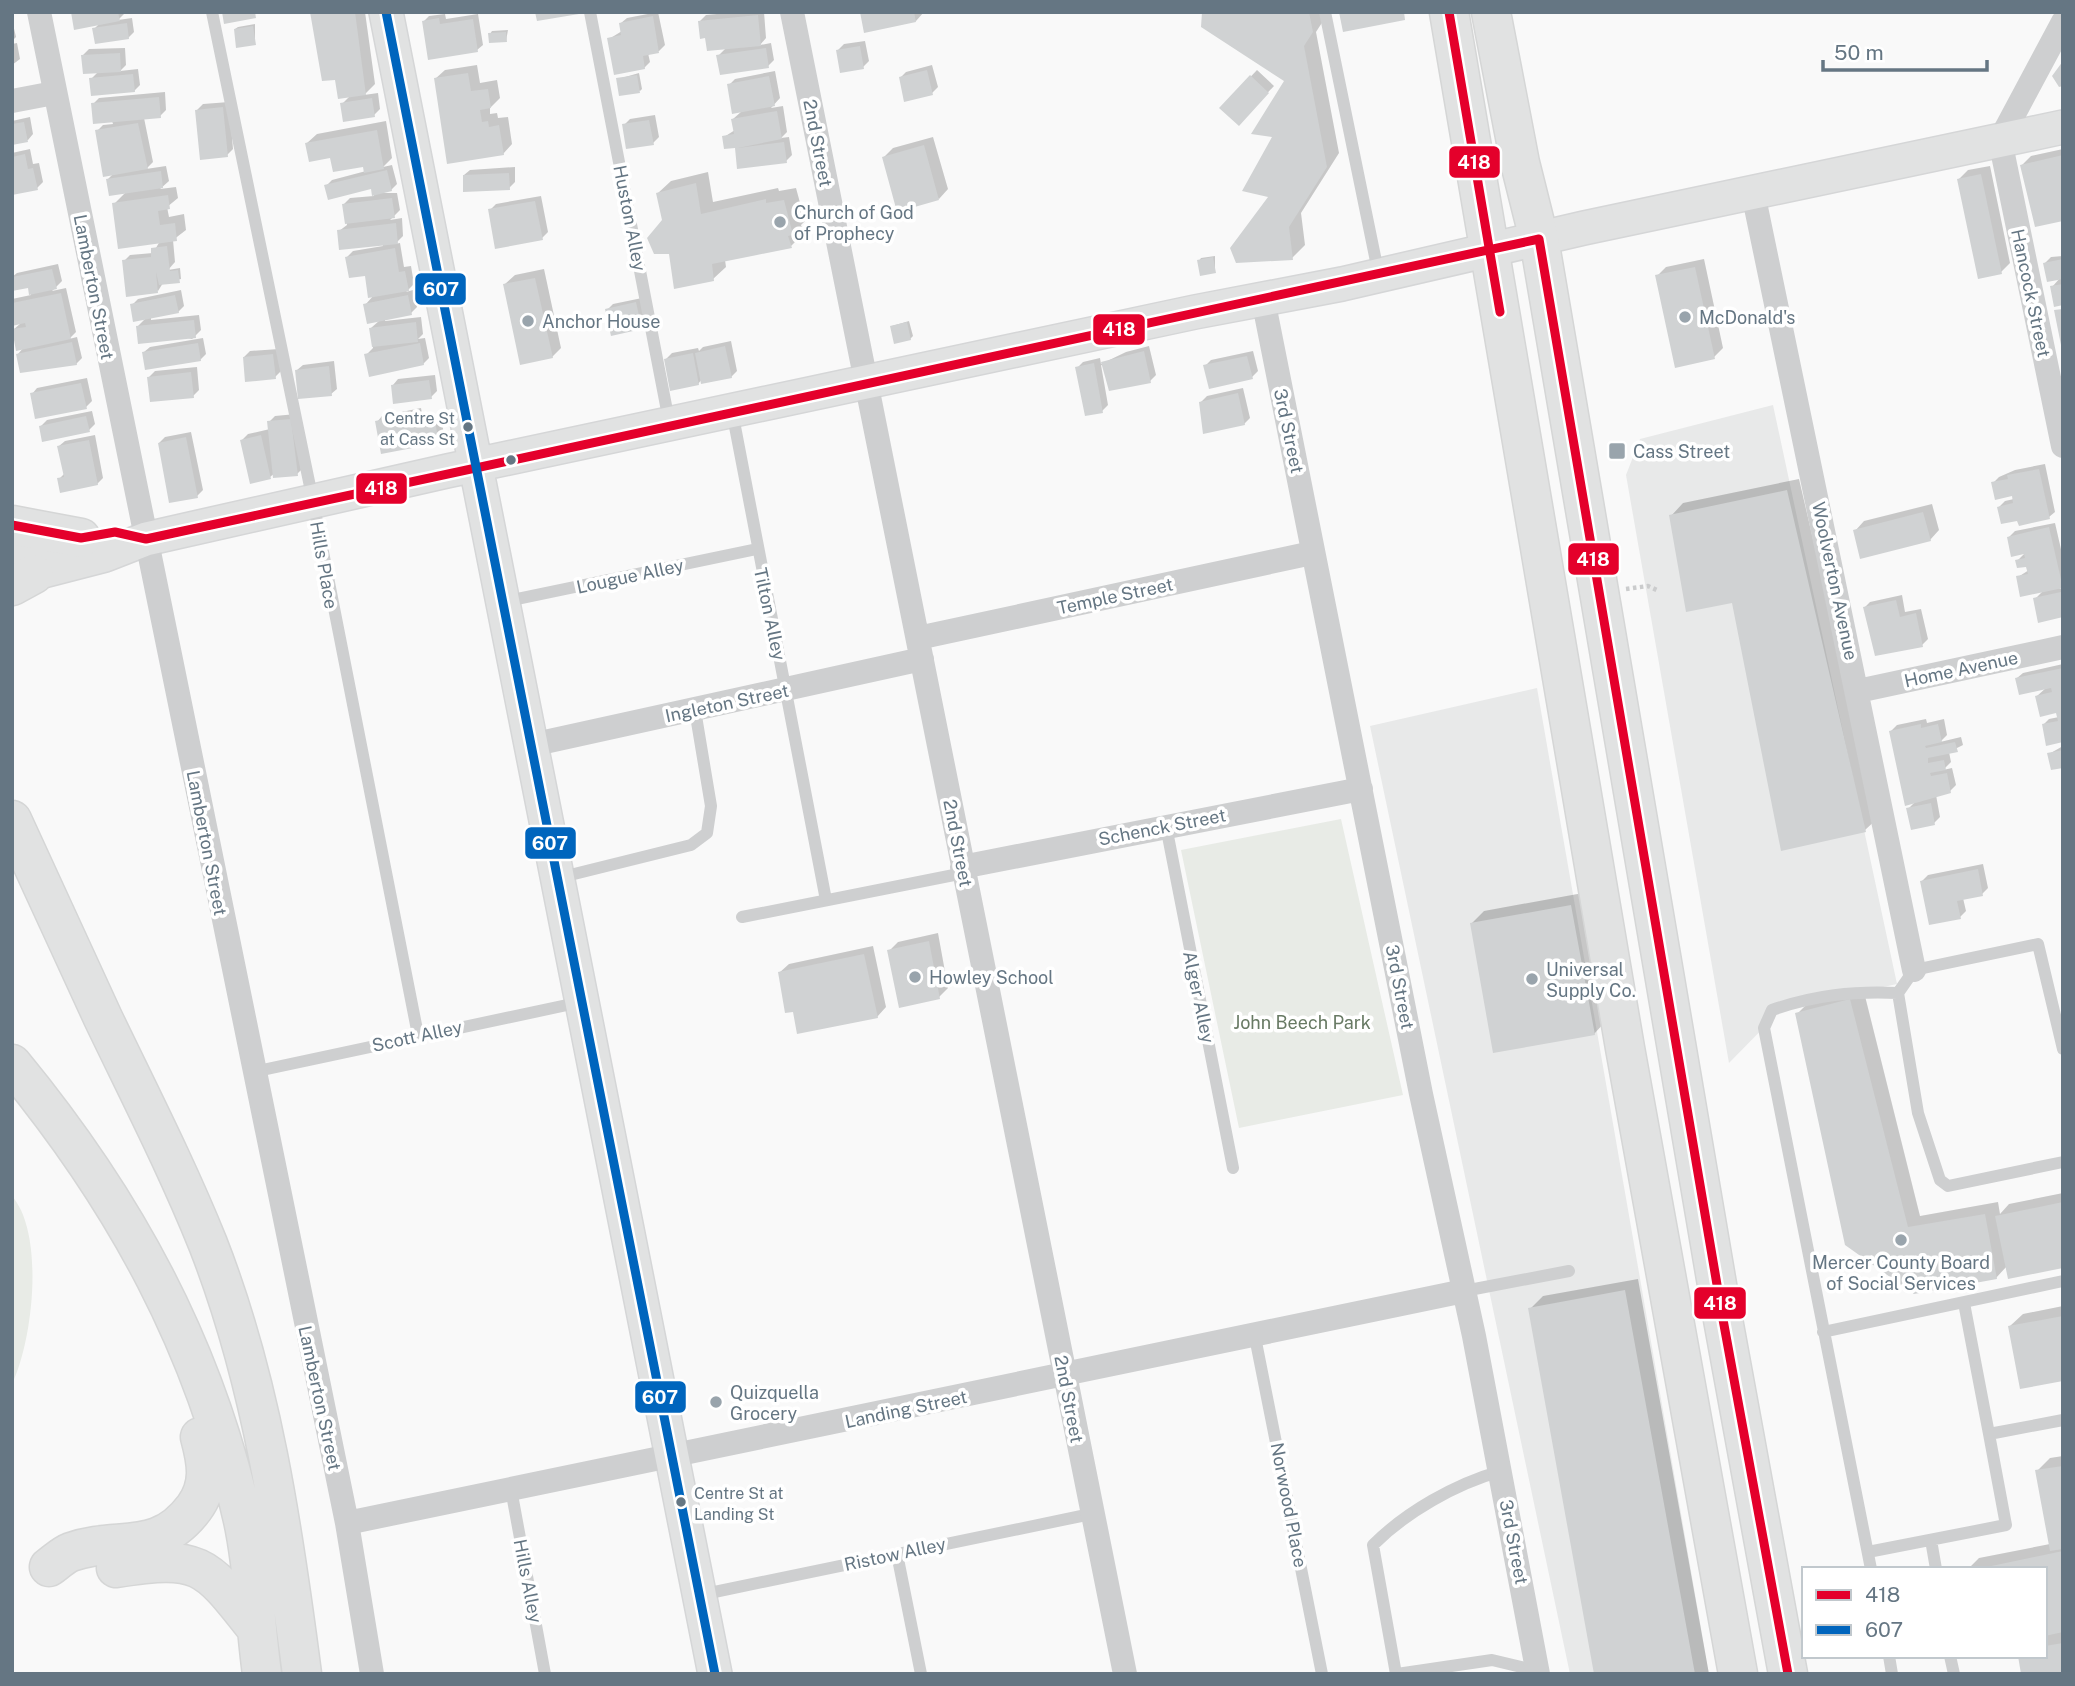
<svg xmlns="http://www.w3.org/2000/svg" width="2075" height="1686" viewBox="0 0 2075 1686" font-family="'Public Sans',sans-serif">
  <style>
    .built { fill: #e8e9e9 }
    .green { fill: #e8ebe6 }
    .shadow { fill: #0003 }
    .building { fill: #d0d2d3 }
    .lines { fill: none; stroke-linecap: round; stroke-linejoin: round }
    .secondary-casing { stroke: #d5d6d7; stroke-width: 36 }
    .highway-casing { stroke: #d5d6d6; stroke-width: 41 }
    .path { stroke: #cbcccd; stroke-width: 4.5; stroke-dasharray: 3.5 3.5; stroke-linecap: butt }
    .lane { stroke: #cecfd0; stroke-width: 12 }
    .street { stroke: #cecfd0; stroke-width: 24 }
    .secondary { stroke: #e1e2e2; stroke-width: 33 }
    .highway { stroke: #e1e2e2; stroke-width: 38 }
    .bus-1-casing { stroke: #fff; stroke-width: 14 }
    .bus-2-casing { stroke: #fff; stroke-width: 14 }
    .bus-1 { stroke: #e4002b; stroke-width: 9 }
    .bus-2 { stroke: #0065bd; stroke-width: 9 }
    .poi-dot { fill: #99a4ac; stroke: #fff; stroke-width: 2.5 }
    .bus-dot { fill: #657683; stroke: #fff; stroke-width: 2.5 }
    .labels { text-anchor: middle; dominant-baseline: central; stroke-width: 7; stroke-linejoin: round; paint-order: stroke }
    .bus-label { font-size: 16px; fill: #657683; stroke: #fff; text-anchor: end }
    .street-label { font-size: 18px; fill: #657683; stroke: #fff }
    .poi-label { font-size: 18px; fill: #657683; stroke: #fff; text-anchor: start }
    .park-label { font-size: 18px; fill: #687a64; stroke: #fff }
    .line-badge { stroke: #fff; stroke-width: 2.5 }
    .badge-label { font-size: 19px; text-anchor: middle; font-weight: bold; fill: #fff }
  </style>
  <rect width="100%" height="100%" fill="#f9f9f9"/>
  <path class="built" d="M1773,405l124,579 -115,25 -53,54 -103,-588 14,-36z
    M1537,688l172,986h-139l-200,-948z"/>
  <path class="green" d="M1341,819l62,276 -164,33 -58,-278z
    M12,1196c33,38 21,145 0,188z"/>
  <path class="shadow" d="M72,12h54l-8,8 14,-2 2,14 -6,6 -34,-9 6,-6z
    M312,12h53l10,72 -11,11 14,-2 2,16 -6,6 -32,-11 8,-8 -13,-18z
    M658,12l7,33 -6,6 -11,2 2,9 -6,6 -35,-29 13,-8 -1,-8 6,-5z
    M738,12h26l2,26 -6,7 11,-2 3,17 -6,6 -50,-10 9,-9 -20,-11 -7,-15 6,-6z
    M862,12h62l-8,9z
    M1203,12h121l1,6 -9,14 23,121 -38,60 4,32 -13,13 -21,-62 4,-61 11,-55z
    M445,14l1,5 32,-5 5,31 -6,5 -54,-28 6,-6z
    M12,20l4,17 -4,4z
    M255,24v19l-20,-14 3,-2z
    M508,30l-2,11 -16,-7 2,-3z
    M865,41l4,20 -6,6 -25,-17 6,-6z
    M17,43l3,16 -8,6v-21z
    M125,48l1,17 -6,6 18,-2 2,16 -6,6 -43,-12 7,-7 -15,-17 6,-6z
    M477,65l3,18 17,-3 3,18 -10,10v6l7,-1 1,5 10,-1 4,27 -9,10 -68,-75 10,-9z
    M932,65l6,22 -6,6 -32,-15 6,-6z
    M1257,70l17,16 -36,38 -17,-16z
    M775,71l5,27 -9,10 12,-2 4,26 -6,6 8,-1 3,18 -6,6 -47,6 -3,-21 -12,-9 11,-7 -2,-11 9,-8 -13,-26 6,-6z
    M639,73l3,16 -2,2 -22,-12z
    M165,92l1,18 -6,6 -16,2 9,44 -7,7 20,-3 3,15 -9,8 16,-2 2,11 -11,9 2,10 15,-3 2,16 -13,10 2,22 -7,8 12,-2 1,11 -18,4 -5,8 -34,-30 6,-6 23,-2 7,-12 -46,-37 12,-12 -18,-13 6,-6 -17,-42 6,-6 10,-1 -1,-3 -19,-17 6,-6z
    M229,102l4,47 -6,6 -30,-45 6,-6z
    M655,115l4,22 -6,6 -29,-18 6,-6z
    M30,117l3,17 -5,6 -16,3v-22z
    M386,121l6,37 -9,9 9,-2 5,19 -6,6 -12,3h18l3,17 -10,10 12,-2 1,18 -8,8 5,-1 4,24 7,-1 3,18 -8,8 7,-2 4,17 -6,6 -26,6v2l36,-4 2,17 -5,5 7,-1 4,20 -6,6 -57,-9 7,-7 -2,-20 9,-8 -15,-15 9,-10 -8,-21 -19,-17 6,-6 30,-5 -1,-3 -43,-12 8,-6 -3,-21 6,-6 24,-2 -2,-9 -46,-1 6,-6 34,-9 -1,-6 -33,-10 -25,-12 10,-9z
    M933,137l15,52 -9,10 -55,-42 9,-9z
    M30,149l3,15 6,-1 4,19 -6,6 -25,5v-40z
    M2063,149v70l-41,-54 9,-9z
    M1990,166l20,97 -9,9 -42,-93 9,-9z
    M515,167v15l-6,6 -45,-13 6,-5z
    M708,172l5,30 65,-14 1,3 17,-3 9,33 -4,4 3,8 -13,13 -66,14 1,7 -13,12 -43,-26 -15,-1 -7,-13 16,-18 -6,-28 13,-12z
    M541,196l7,36 -6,6 -52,-28 6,-6z
    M1215,256v16l-16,-11 2,-3z
    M2063,256v47l-11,-16 8,-9 -15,-15 6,-6z
    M1704,259l19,89 -9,9 -57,-81 9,-9z
    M58,264l4,17 -10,10 14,-3 10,44 -7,7 8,-2 5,21 -6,6 -58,-10 6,-7 -11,-17 8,-7 -9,1v-25l19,-4 -2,-9h-17v-9l5,-4z
    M544,269l17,79 -9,9 -47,-73 10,-9z
    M181,290l3,16 -6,6 -27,5v3l48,-5 2,15 -9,9 -54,-13 8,-8 -14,-13 6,-6z
    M642,298l5,24 -6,6 -34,-18 6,-6z
    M909,321l4,15 -3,3 -18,-13z
    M203,338l3,16 -6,6 -56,-8 6,-5z
    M731,341l6,30 -6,6 -29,2 -4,5 -32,-25 6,-6 26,-5 1,3 4,-4z
    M1149,346l7,29 -6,6 -49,-16 7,40 -6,6 -25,-43 6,-6 17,-4 1,6 25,-12z
    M279,349l2,22 -6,6 -31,-20 6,-6z
    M1253,351l5,20 -6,6 -47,-11 6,-6z
    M334,361l3,28 -6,5 -34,-24 6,-5z
    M197,367l2,23 -6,6 -44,-19 6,-6z
    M435,375l2,16 -6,6 -38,-12 5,-6z
    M87,378l5,23 -6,6 -54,-13 5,-6z
    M1243,388l7,30 -6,6 -43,-22 6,-6z
    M421,408l2,11 18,-3 3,19 -6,6 -61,-19 5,-6z
    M92,411l3,13 -6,6 -48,-4 6,-6z
    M296,414l7,54 -6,6 -22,-1 -5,4 -28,-37 6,-6 22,-5 -1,-7 6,-6z
    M191,432l12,58 -6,6 -38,-53 6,-6z
    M95,435l8,43 -6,6 -38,-5 6,-6 -6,-27 6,-5z
    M2045,464l10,48 -6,5 -30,2 -20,-12 6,-6 9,-2 -1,-5 -20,-11 6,-6 16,-7z
    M1799,479l79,339 -13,12 -132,-229 -62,-85 12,-13z
    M1932,504l7,26 -9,10 -75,-9 9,-10z
    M2055,523l8,35v28l-4,3 4,-1v28l-28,-17 8,-8 -25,-14 11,-7 -1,-5 -11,-4 9,-9 -17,-15 6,-6z
    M1902,595l3,17 16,-3 7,30 -6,6 -58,-37 6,-6z
    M2063,664v76l-20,-15 6,-6 10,-2 -2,-6 -20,-15 10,-9 -30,-9 6,-5z
    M1926,719l1,4 17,-4 3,16 -7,7 21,-5 2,8 -14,7 2,10 -8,8 9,-2 4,17 -6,6 -14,4 4,22 -6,6 -26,-14 8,-8 -25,-70 6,-6z
    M2063,746v20l-14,-12z
    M1983,864l5,24 -6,6 -19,4 3,13 -6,6 -38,-36 6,-6z
    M1583,893l23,128 -12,13 -122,-111 12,-12z
    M938,933l10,55 -9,9 -50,-46 9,-9z
    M873,946l13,61 -9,10 -83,-7 -15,-37 10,-9z
    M1863,988l57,228 78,-14 2,12 9,-10 54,-11v73h-56l-11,12 -149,-34 -50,-230 13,-13z
    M1638,1279l71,395h-113l-66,-365 13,-13z
    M2063,1306v73l-53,-53 13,-12z
    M2063,1456v218l-18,-18v-87h-77l11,-11 71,-14 -13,-73 13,-13z"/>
  <path class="building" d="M71,12h47l2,9 -46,9z
    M222,12h33l1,6 -32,6z
    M310,12h45l11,83 -28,4 -3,-19 -13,1z
    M535,12h44v2l-42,7z
    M860,12h54l2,10 -52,11z
    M1202,12h107l4,20 -9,14 23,121 -38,60 4,33 -57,3 -6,-15 38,-51 -26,-6 30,-54 -21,-3 33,-53 -83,-54z
    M1339,12h65l1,8 -62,12z
    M758,15l3,31 -54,5 -2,-13 -5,1 -2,-18z
    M653,16l6,37 -16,3 2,13 -31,6 -7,-37 14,-3 -2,-12z
    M439,18l1,6 33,-5 5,33 -50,8 -6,-39z
    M127,23l2,16 -34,5 -3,-16z
    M253,26l3,19 -20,3 -2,-19z
    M506,32l1,10 -18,1 -1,-10z
    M860,46l4,23 -24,4 -4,-23z
    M766,48l3,20 -49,7 -4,-20z
    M120,53l1,19 -38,2 -2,-19z
    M2063,61v25l-4,1 -7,-11z
    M927,70l6,25 -29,7 -5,-25z
    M468,73l3,18 17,-2 3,19 -11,2 2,12 6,-1 1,6 10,-2 5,30 -57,9 -13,-86z
    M133,74l2,18 -44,4 -2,-18z
    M637,75l3,18 -21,3 -3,-18z
    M1250,75l19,18 -30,33 -20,-18z
    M769,76l6,30 -43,8 -5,-30z
    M159,97l2,21 -68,6 -2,-21z
    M372,98l3,19 -32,5 -3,-19z
    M223,107l5,50 -28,3 -5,-50z
    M777,111l5,28 -44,9 46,-6 3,21 -50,6 -2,-21 -11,1 -2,-13 12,-2 -3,-15z
    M649,120l5,25 -28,4 -4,-25z
    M24,122l4,20 -16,3v-21z
    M138,123l10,46 -45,8 -8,-47z
    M377,130l7,39 -20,4 -1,-6 -30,5 -3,-14 -21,4 -4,-19z
    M924,145l15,55 -42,12 -15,-55z
    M25,154l3,15 5,-1 5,22 -26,5v-38z
    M2063,155v66l-28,6 -15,-62z
    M387,170l5,21 -20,5 -1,-7 -43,11 -4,-15z
    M161,171l2,17 -54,8 -3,-17z
    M509,173l1,17 -47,2v-17z
    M1981,174l21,100 -24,5 -21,-100z
    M696,183l5,31 65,-15v4l18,-3 9,35 -5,1 4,12 -80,16 2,17 -40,8 -5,-35h-15l-7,-16 15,-18 -6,-27z
    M168,195l2,14 -12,2 2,14 15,-2 2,18 -59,8 -6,-46z
    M392,198l3,20 -50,6 -3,-20z
    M535,201l8,39 -48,9 -7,-40z
    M396,223l2,21 -59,6 -2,-20z
    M167,246l3,25 8,-1 2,13 -21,2 -3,-13 2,21 -32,4 -4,-37 29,-3v-9z
    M395,248l4,24 6,-1 4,20 -41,7 -3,-22 -16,2 -4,-21z
    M1213,257l3,16 -16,3 -3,-16z
    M2063,259v20l-16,3 -4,-19z
    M1695,267l20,92 -40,9 -20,-93z
    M52,269l5,20 -28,6 -1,-7 -16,3v-14z
    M535,278l18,80 -33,7 -17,-81z
    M2063,284v21l-9,2 -4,-21z
    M61,293l10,46 -55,12 -4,-22 14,-2 -1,-4 -13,3v-23z
    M175,295l4,18 -46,9 -3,-18z
    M408,295l4,20 -45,9 -4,-20z
    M636,302l6,27 -31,7 -6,-27z
    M2063,309v40l-1,1 -8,-40z
    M194,320l2,18 -58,6 -2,-18z
    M416,322l2,20 -46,5 -3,-19z
    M907,322l4,18 -17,4 -4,-18z
    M72,342l5,23 -57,8 -4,-19z
    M198,343l3,18 -56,9 -3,-18z
    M420,343l4,22 -55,12 -5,-23z
    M725,346l7,32 -31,6 -6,-31z
    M1144,351l7,32 -42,8 -8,-29z
    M693,353l6,32 -29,6 -6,-32z
    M273,354l3,25 -31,3 -2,-25z
    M1247,356l6,23 -44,10 -6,-24z
    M1094,363l9,50 -18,3 -10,-49z
    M329,366l3,30 -34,3 -3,-29z
    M191,372l3,26 -44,4 -3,-25z
    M429,380l3,19 -39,5 -2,-19z
    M81,383l6,26 -52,10 -5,-26z
    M1238,393l7,32 -42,9 -4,-32z
    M415,413l2,11 18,-3 4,22 -58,11 -6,-33z
    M86,416l4,16 -48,10 -3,-16z
    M291,419l7,57 -25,2 -6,-57z
    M261,435l10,44 -21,5 -10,-44z
    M186,437l12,61 -29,5 -11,-60z
    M89,440l9,45 -38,8 -3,-15 7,-1 -7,-31z
    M2039,469l11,50 -31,7 -2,-5 -16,3 -4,-17 16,-4 -1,-7 -17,4 -4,-18 17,-3 -1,-4z
    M1787,490l79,342 -85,19 -49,-248 -46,9 -17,-97z
    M1923,512l8,29 -71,18 -7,-29z
    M2049,527l14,61 -43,9 -4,-21 12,-2 -2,-7 -9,1 -2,-8 10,-2 -1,-4 -13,3 -4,-20z
    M2061,592l2,25 -25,6 -5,-25z
    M1896,600l4,17 16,-4 7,34 -48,9 -12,-49z
    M2063,668v74l-17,4 -4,-22 16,-3 -2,-8 -16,4 -5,-21 17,-4 -1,-4 -32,7 -4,-17z
    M1921,724v4l17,-4 4,18 -17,4 1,2 29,-6 3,10 -30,6v5l16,-3 2,10 -16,3 1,3 16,-3 4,20 -46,13 -16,-75z
    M2063,750v18l-12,2 -4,-17z
    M1931,803l4,22 -24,5 -5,-22z
    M1978,869l5,27 -26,5 4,18 -32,6 -9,-44z
    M1571,905l24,130 -102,18 -23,-130z
    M929,941l11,58 -41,9 -12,-58z
    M864,954l14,64 -81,16 -4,-22 -8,1 -7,-41z
    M1850,999l58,228 77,-13 12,65 -83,15 -69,-49 -50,-232z
    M2063,1202v66l-55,11 -13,-63z
    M1625,1290l70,384h-101l-66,-366z
    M2063,1316v65l-43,8 -12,-63z
    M2063,1466v83l-13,2 -15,-81z
    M2063,1551v81l-18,4v-67h-68z
    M2063,1643v31h-42l-3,-18h27v-10z"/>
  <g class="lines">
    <g class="secondary-casing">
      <path id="secondary" d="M386,12l329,1662
        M12,553l66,-14
        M12,579l93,-24 41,-16 301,-68 748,-159 147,-28 242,-56 479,-101"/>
    </g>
    <g class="highway-casing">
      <path id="highway" d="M1449,12l176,1036 113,626
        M1491,12l29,151 19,76 183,1075 66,360
        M12,525l69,13
        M12,586l22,-12
        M12,820c31,66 60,132 91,198 36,75 74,149 105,226 54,138 75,284 94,430
        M12,1064c113,137 192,282 231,456 11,50 12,103 19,154
        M49,1567c6,-4 14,-12 22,-15 48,-17 86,5 123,-44 17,-23 13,-45 6,-71
        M116,1568c84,-13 89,-5 140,60"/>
    </g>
    <path class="path" d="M1626,589l22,-3 11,5"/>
    <path class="lane" d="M212,12l101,489 105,534
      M590,12l79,409
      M1325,12l54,264
      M732,411l94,489
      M503,602l254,-53
      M1166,826l67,342
      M558,878l133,-33 16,-12 4,-27 -16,-96
      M742,917l222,-44
      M1898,993l20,120 22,67 8,6 115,-24
      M253,1072l328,-70
      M1464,1291l105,-20
      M1964,1303l25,131 74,-14
      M1823,1332l240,-51
      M1255,1337l67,337
      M511,1489l34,185
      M1931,1540l5,29
      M1868,1552l138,-27 -17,-91
      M897,1554l24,120
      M1871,1569l-107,-541 8,-18c43,-15 81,-19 126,-17l16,-23 124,-26 25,105
      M700,1595l391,-81
      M1889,1656l3,18
      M1950,1656l4,18
      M1396,1674l-23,-129c33,-33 82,-61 128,-74
      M1397,1674l95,-14 46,11"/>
    <path class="street" d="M39,12l308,1511 25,151
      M792,12l333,1662
      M2063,22l-63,118 63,306
      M12,101l42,-8
      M1753,193l161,777
      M1263,299l158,795 53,242 64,338
      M918,638l394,-85
      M1858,691l205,-44
      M531,745l391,-86
      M962,867l399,-78
      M347,1523l1117,-232"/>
    <use href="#secondary" class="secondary"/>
    <use href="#highway" class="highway"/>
    <g class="bus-1-casing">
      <path id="bus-1" d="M1449,12l51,300
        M12,525l69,13 34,-6 31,7 1393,-300 183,1075 66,360"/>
    </g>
    <g class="bus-2-casing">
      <path id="bus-2" d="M386,12l329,1662"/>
    </g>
    <use href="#bus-1" class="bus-1"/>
    <use href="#bus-2" class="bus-2"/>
  </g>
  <g class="poi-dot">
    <circle cx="780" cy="222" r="7"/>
    <circle cx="1685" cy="317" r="7"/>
    <circle cx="528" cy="321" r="7"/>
    <rect x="1608" y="442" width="18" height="18" rx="3.5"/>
    <circle cx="915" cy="977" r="7"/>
    <circle cx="1532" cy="979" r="7"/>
    <circle cx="1901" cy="1240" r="7"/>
    <circle cx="716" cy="1402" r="7"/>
  </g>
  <g class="bus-dot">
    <circle cx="468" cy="427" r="6"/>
    <circle cx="511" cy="460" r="6"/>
    <circle cx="681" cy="1502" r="6"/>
  </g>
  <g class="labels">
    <g class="bus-label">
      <text x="455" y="418">Centre St<tspan x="455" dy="21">at Cass St</tspan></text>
      <text x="694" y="1493" text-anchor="start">Centre St at<tspan x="694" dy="21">Landing St</tspan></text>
    </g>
    <g class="street-label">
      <text transform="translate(818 143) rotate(79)">2nd Street</text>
      <text transform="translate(630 218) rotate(79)">Huston Alley</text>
      <text transform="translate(94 287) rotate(79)">Lamberton Street</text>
      <text transform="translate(2031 293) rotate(78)">Hancock Street</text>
      <text transform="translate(1289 431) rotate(78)">3rd Street</text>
      <text transform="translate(324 565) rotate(80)">Hills Place</text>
      <text transform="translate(630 576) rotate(-12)">Lougue Alley</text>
      <text transform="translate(1835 581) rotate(78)">Woolverton Avenue</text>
      <text transform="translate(1115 596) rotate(-12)">Temple Street</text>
      <text transform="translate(770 614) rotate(78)">Tilton Alley</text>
      <text transform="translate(1961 669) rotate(-12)">Home Avenue</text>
      <text transform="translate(727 703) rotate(-12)">Ingleton Street</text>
      <text transform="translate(1162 827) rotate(-11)">Schenck Street</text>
      <text transform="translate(207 843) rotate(79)">Lamberton Street</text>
      <text transform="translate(958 843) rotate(79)">2nd Street</text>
      <text transform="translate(1400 987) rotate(79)">3rd Street</text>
      <text transform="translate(1199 997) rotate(78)">Alger Alley</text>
      <text transform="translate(417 1036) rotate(-12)">Scott Alley</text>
      <text transform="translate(320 1398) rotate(78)">Lamberton Street</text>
      <text transform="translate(1069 1399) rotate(79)">2nd Street</text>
      <text transform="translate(906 1409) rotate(-12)">Landing Street</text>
      <text transform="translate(1289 1505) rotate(79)">Norwood Place</text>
      <text transform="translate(1514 1542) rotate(79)">3rd Street</text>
      <text transform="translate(895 1554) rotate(-12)">Ristow Alley</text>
      <text transform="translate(528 1581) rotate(79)">Hills Alley</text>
    </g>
    <g class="poi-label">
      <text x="794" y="212">Church of God<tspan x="794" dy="21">of Prophecy</tspan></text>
      <text x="1699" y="317">McDonald's</text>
      <text x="542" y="321">Anchor House</text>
      <text x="1633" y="451">Cass Street</text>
      <text x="1546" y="969">Universal<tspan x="1546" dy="21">Supply Co.</tspan></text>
      <text x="929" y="977">Howley School</text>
      <text x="1901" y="1262" text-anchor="middle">Mercer County Board<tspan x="1901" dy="21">of Social Services</tspan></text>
      <text x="730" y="1392">Quizquella<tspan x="730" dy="21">Grocery</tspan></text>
    </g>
    <g class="park-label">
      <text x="1302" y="1022">John Beech Park</text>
    </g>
  </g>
  <g class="line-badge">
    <rect x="1448" y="145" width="53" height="34" rx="7" fill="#e4002b"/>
    <rect x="414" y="272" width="53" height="34" rx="7" fill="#0065bd"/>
    <rect x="1092" y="313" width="54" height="33" rx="7" fill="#e4002b"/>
    <rect x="355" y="472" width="53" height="33" rx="7" fill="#e4002b"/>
    <rect x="1567" y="542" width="53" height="34" rx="7" fill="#e4002b"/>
    <rect x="524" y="826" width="53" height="34" rx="7" fill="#0065bd"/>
    <rect x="1693" y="1286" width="54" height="34" rx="7" fill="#e4002b"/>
    <rect x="634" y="1380" width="53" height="34" rx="7" fill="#0065bd"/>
  </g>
  <g class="badge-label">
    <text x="1474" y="169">418</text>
    <text x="441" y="296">607</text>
    <text x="1119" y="336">418</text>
    <text x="381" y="495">418</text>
    <text x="1593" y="566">418</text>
    <text x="550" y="850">607</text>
    <text x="1720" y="1310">418</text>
    <text x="660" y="1404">607</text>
  </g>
  <rect width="2075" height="1686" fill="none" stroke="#657683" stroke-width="28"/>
  <rect x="1802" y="1567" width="245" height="91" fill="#ffffff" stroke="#c1c8cd" stroke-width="2"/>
  <rect x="1816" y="1590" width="35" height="10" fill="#e4002b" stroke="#c1c8cd" stroke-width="2"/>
  <text x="1865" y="1602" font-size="21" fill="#657683">418</text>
  <rect x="1816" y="1625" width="35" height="10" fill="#0065bd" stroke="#c1c8cd" stroke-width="2"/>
  <text x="1865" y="1637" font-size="21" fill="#657683">607</text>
  <path d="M1823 60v10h164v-10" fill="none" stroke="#657683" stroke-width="3.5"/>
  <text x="1834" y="60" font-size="21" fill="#657683" stroke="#ffffff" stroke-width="5" paint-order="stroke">50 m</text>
</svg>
